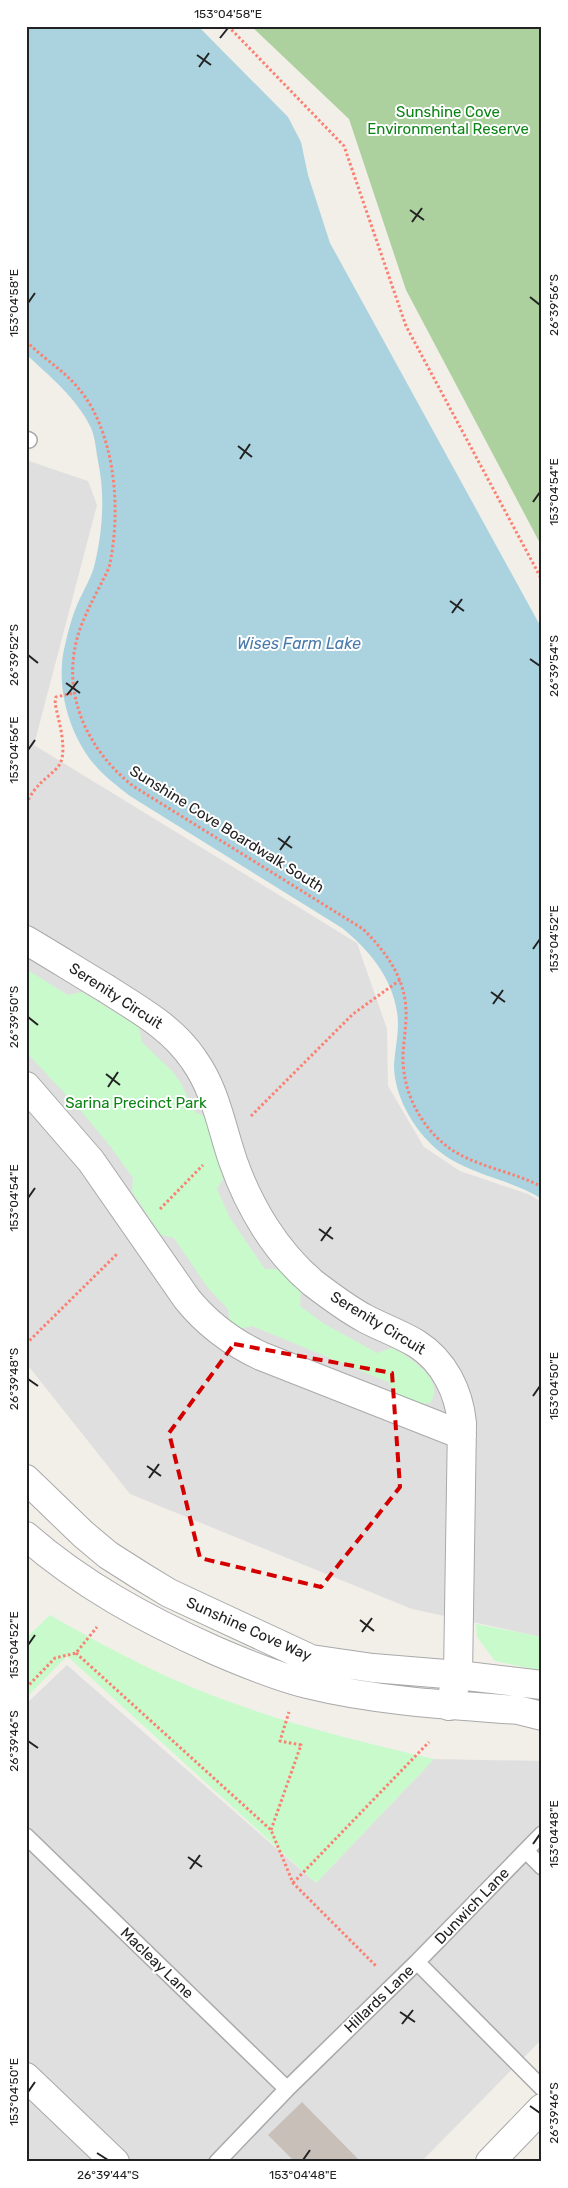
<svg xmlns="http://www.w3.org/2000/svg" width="568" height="2188" viewBox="0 0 568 2188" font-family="Rubik,sans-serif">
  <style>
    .residential { fill: #e0dfdf }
    .forest { fill: #add19e }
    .park { fill: #c8facc }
    .water { fill: #aad3df }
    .building { fill: #c7bfb8 }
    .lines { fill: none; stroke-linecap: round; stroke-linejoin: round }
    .service-casing { stroke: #a9a9a9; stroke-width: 18 }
    .minor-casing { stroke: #a9a9a9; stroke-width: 30 }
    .tertiary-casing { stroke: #a9a9a9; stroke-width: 30 }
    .path { stroke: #fa8072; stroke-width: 3; stroke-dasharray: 2.5 2.5; stroke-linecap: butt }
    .service { stroke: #fff; stroke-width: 15 }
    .minor { stroke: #fff; stroke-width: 28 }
    .tertiary { stroke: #fff; stroke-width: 28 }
    .marked { fill: none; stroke: #d40000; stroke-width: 4; stroke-dasharray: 10 6; stroke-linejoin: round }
    .ticks { fill: none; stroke: #222; stroke-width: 2 }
    .labels { text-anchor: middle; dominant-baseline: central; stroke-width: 4; stroke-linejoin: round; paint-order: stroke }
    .park-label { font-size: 15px; fill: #0c8416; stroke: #fff }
    .street-label { font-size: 15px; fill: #222; stroke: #fff }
    .water-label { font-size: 16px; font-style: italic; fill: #4a7aab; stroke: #fff }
    .neatline { fill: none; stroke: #222; stroke-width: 2 }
    .ticks-label { font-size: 12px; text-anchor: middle; fill: #222 }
  </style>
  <rect width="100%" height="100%" fill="#f2efe9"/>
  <path class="residential" d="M26,460l62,21 9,24 -63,240 323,198 30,86 1,57 36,61 36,24 68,23 14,8v435l-130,-28 -282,-115 -104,-131z
    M67,1665l249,218 118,-124 108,2v278l-121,123h-395v-458z"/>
  <path class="forest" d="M251,26h291v521l-136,-257 -57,-171z"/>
  <path class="park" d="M26,969l42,26 14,-3 57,35 3,15 31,30 7,10 15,30 12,5 16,62 -6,10 13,29 35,51h15l21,20 -1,17 23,17 54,30 15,-5c17,9 55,32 38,55 -19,4 -32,-4 -42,-21l-136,-56 -13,3 -9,-7 -2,-13 -20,-21 -34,-50 -13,-3 -29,-43 1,-14 -23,-32 -29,-35 -55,-59z
    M50,1615c38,22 77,43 118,62 84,38 176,61 266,82l-118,124 -249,-227 -41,42v-60z
    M476,1624l66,13v34l-47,-10 -18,-24z"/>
  <path class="water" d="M26,26h172l90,91 13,25 7,33 22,68 212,386v570c-35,-22 -78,-24 -109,-53 -21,-20 -39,-51 -39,-81 1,-17 6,-36 3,-53 -5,-35 -29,-63 -55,-84l-212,-132c-13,-10 -26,-20 -37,-33 -25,-31 -38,-79 -28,-118 3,-14 7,-28 12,-40 6,-14 15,-28 18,-42 8,-34 10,-68 3,-102 -2,-11 -3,-24 -7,-33 -14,-30 -42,-52 -65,-74z"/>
  <path class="building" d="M302,2102l59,60h-66l-27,-27z"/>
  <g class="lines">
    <g class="service-casing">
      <path id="service" d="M26,439l3,1
        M26,1836l261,253
        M526,1851l16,16
        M417,1962l125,-128
        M217,2162l70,-73 130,-127 125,126"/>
    </g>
    <g class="minor-casing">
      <path id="minor" d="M26,940c27,16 54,33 81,49 32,21 65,38 87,71 22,31 27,66 39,101 16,46 43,91 80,122 17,13 34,26 53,36 17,9 35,15 51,25 27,17 42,48 45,79l-4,252 -9,31
        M26,1086l65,75 96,138c21,26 44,43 74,57l201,79
        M26,2077l89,85
        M490,2162l52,-54"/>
    </g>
    <g class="tertiary-casing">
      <path id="tertiary" d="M26,1479l57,55 25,21 33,21 28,17 142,66 62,9 85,7 84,10
        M26,1536c56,49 121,84 188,114 30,13 61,26 93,34 69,17 140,21 211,26l24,6"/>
    </g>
    <path class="path" d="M228,26l116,120 62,180 136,254
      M26,341c25,25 47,33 66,67 24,44 28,106 18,155 -1,7 -6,14 -9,21 -8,15 -15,29 -21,45 -21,60 5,119 53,157l230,143c20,20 38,43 42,71 3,18 -1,36 -2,54 -1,35 15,68 41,90 28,23 67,26 98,43
      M26,804c10,-20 17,-22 31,-36 13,-13 1,-49 -2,-65l1,-6 18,-4
      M251,1116l102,-102 47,-34
      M160,1209l43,-44
      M26,1344l92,-91
      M76,1653l195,177 22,53 84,84
      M26,1688l29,-30 21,-5 21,-26
      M271,1830l30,-85 -21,-4 9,-29
      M293,1883l136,-141"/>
    <use href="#service" class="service"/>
    <use href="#minor" class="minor"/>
    <use href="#tertiary" class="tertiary"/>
  </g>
  <path class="marked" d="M234,1344l158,29 8,114 -79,100 -121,-29 -31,-125z"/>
  <path class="ticks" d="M220,38l8,-10M197,55l14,10M199,67l10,-14M410,210l14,10M412,222l10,-14M530,297l10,8M28,303l7,-10M238,446l14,11M240,459l10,-15M533,502l7,-10M450,601l14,10M452,613l10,-14M28,655l10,8M530,659l10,7M66,683l14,10M67,695l11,-14M28,750l7,-10M278,838l14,10M280,850l10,-14M533,949l7,-10M491,992l14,10M493,1004l10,-14M28,1017l10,8M106,1074l14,11M108,1087l10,-15M28,1198l7,-10M319,1229l14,10M321,1241l10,-14M28,1379l10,7M533,1396l7,-10M147,1466l14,10M149,1478l10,-14M360,1620l14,11M362,1632l10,-14M28,1645l7,-10M28,1741l10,7M533,1844l7,-10M188,1857l14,10M190,1869l10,-14M400,2012l15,10M402,2024l11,-14M28,2092l7,-10M530,2106l10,7M97,2153l11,7M303,2160l7,-10"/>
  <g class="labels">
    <g class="park-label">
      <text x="448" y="112">Sunshine Cove<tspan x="448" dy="17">Environmental Reserve</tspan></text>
      <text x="136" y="1103">Sarina Precinct Park</text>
    </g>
    <g class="street-label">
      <text transform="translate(227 829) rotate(32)">Sunshine Cove Boardwalk South</text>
      <text transform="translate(116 996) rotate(33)">Serenity Circuit</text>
      <text transform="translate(378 1323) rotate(31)">Serenity Circuit</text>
      <text transform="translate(249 1629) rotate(24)">Sunshine Cove Way</text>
      <text transform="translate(472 1906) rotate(-46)">Dunwich Lane</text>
      <text transform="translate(157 1963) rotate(44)">Macleay Lane</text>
      <text transform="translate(379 1999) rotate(-44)">Hillards Lane</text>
    </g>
    <g class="water-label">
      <text x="299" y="643">Wises Farm Lake</text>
    </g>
  </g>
  <rect width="568" height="2188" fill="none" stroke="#ffffff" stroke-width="55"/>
  <rect x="28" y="28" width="512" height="2132" class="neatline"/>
  <g class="ticks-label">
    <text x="228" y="18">153°04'58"E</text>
    <text transform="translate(14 303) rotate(-90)" y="4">153°04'58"E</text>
    <text transform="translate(554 305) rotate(-90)" y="4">26°39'56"S</text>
    <text transform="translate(554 492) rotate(-90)" y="4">153°04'54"E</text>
    <text transform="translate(14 655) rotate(-90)" y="4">26°39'52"S</text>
    <text transform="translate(554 666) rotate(-90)" y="4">26°39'54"S</text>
    <text transform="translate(14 750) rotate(-90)" y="4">153°04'56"E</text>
    <text transform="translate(554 939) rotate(-90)" y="4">153°04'52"E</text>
    <text transform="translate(14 1017) rotate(-90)" y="4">26°39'50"S</text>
    <text transform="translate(14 1198) rotate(-90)" y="4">153°04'54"E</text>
    <text transform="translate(14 1379) rotate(-90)" y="4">26°39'48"S</text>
    <text transform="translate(554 1386) rotate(-90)" y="4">153°04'50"E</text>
    <text transform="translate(14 1645) rotate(-90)" y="4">153°04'52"E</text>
    <text transform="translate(14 1741) rotate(-90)" y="4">26°39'46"S</text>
    <text transform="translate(554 1834) rotate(-90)" y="4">153°04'48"E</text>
    <text transform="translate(14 2092) rotate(-90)" y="4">153°04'50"E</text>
    <text transform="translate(554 2113) rotate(-90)" y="4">26°39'46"S</text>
    <text x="108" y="2179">26°39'44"S</text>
    <text x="303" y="2179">153°04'48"E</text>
  </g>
</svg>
